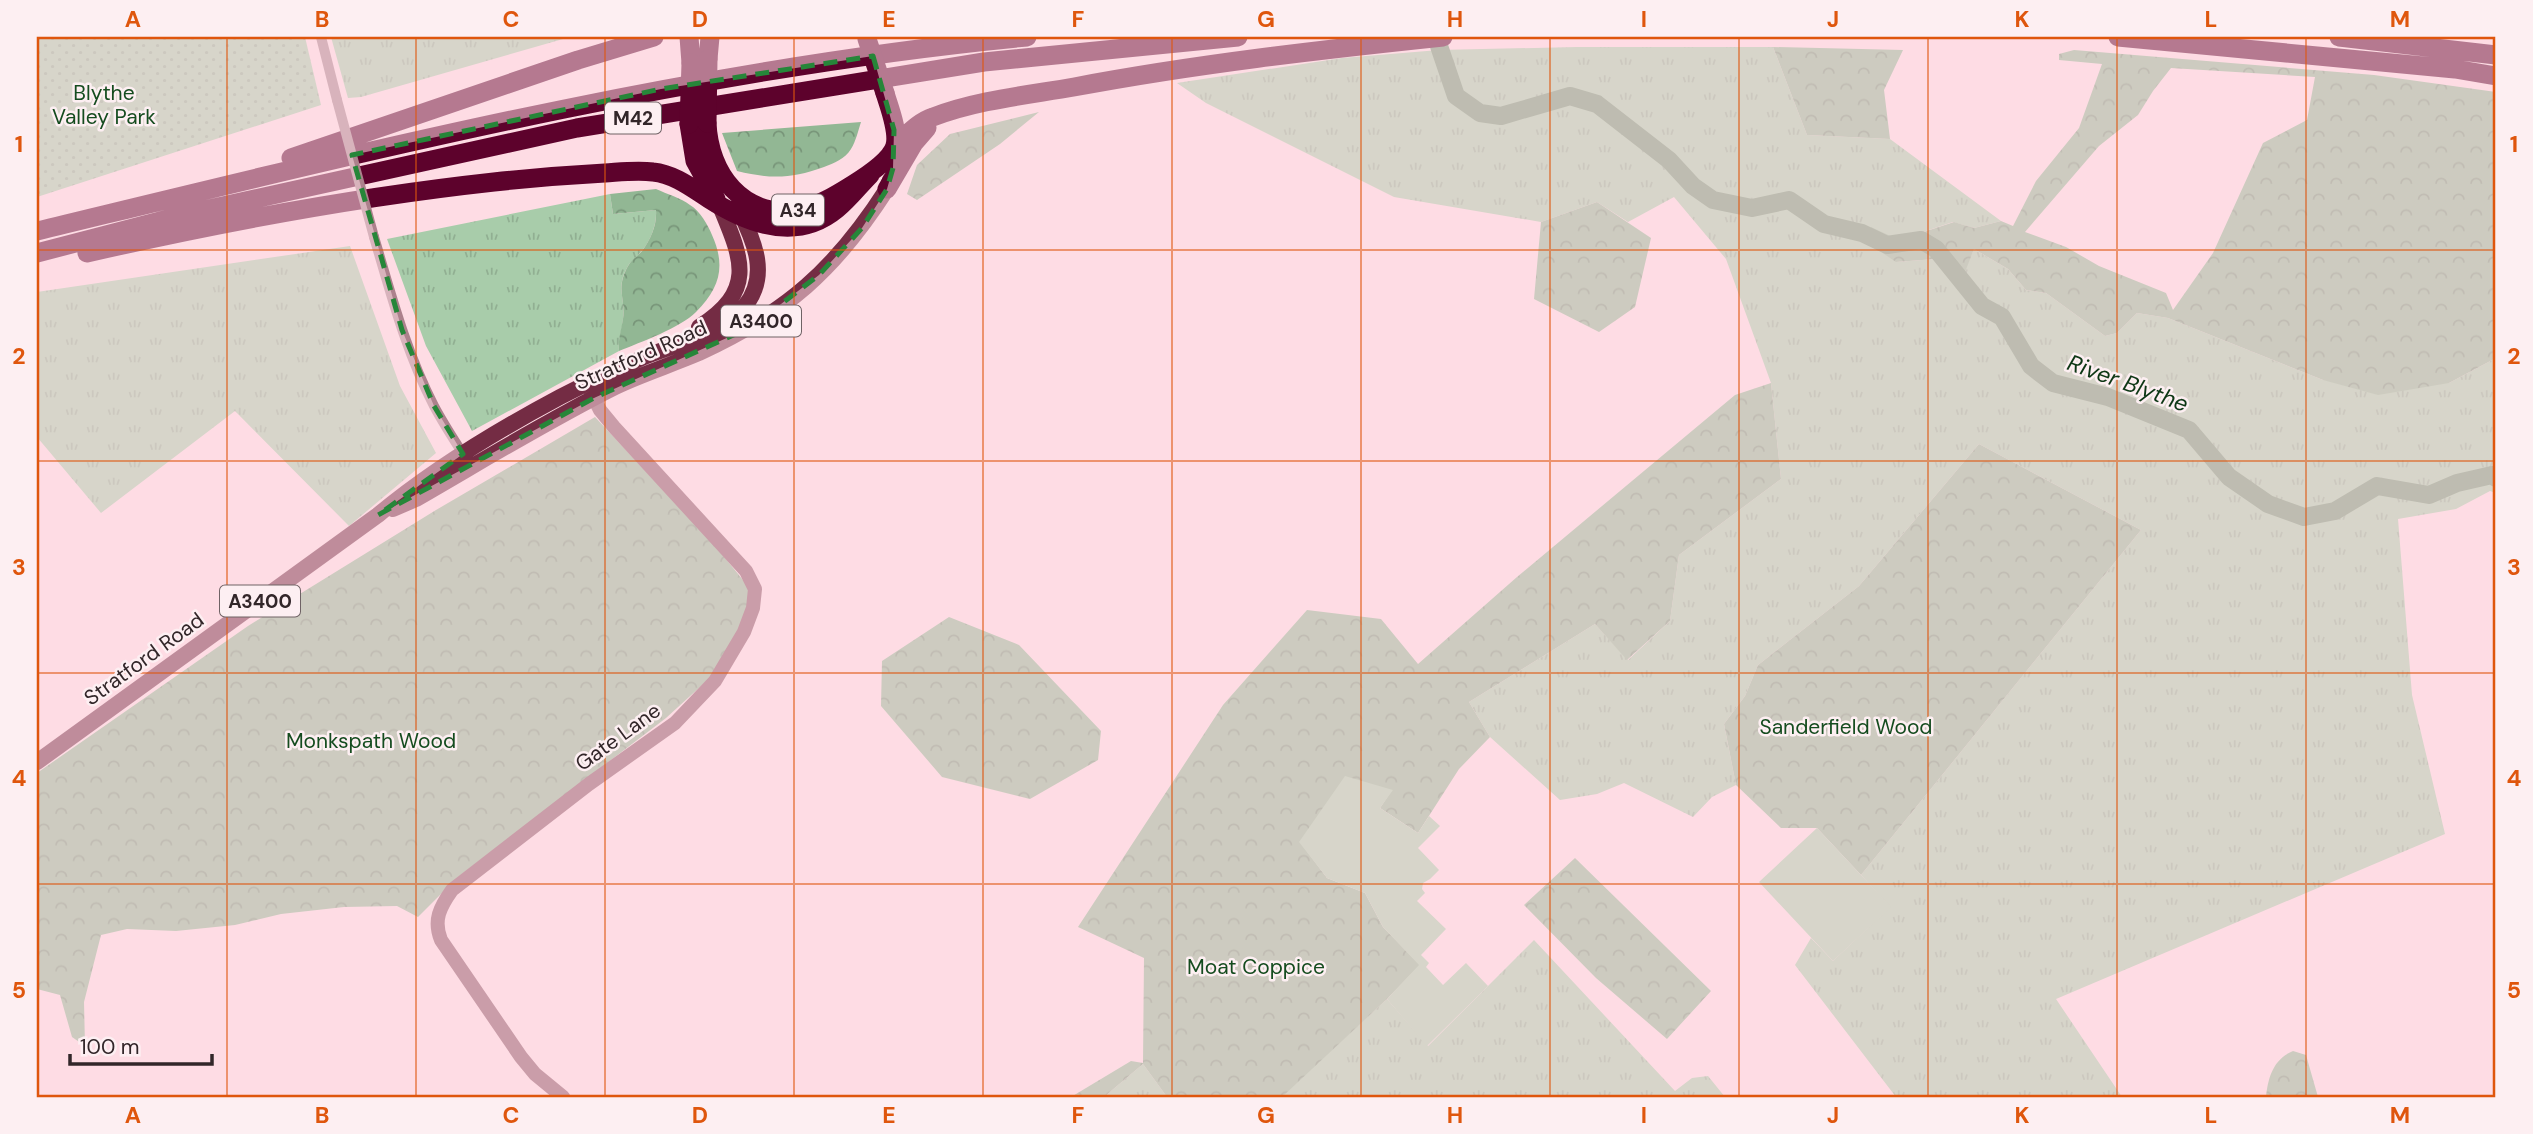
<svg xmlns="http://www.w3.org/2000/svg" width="2533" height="1134" viewBox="0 0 2533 1134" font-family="'DM Sans',sans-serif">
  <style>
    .grass { fill: url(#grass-tufts) }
    .forest { fill: url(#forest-crowns); fill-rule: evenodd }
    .park { fill: url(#park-dots) }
    .garden { fill: #a8ccaa }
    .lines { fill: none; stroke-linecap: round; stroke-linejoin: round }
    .river { stroke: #719473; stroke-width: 18 }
    .street { stroke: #ac818c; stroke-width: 10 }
    .secondary { stroke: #8d5062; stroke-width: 14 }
    .primary { stroke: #742c44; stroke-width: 16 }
    .highway { stroke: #5d022c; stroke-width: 19 }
    .street-bridge { stroke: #ac818c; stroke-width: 10 }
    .highway-bridge { stroke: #5d022c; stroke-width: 19 }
    .marked { fill: none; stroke: #268639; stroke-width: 5; stroke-dasharray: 14 9; stroke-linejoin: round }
    .grid { fill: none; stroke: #df560d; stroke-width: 2; stroke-opacity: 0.55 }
    .labels { text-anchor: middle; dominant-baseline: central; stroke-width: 5; stroke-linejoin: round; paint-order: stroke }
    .shield { fill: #fdeff2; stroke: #6f6265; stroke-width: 2 }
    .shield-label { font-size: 19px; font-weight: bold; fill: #322629 }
    .park-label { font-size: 21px; fill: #154c1f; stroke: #fdeff2 }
    .street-label { font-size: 21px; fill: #322629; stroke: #fdeff2 }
    .water-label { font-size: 23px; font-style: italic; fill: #0d3715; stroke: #fdeff2 }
    .neatline { fill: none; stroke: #df560d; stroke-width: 2.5 }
    .grid-label { font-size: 23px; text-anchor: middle; font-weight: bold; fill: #df560d }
  </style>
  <defs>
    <pattern id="grass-tufts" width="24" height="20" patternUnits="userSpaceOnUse" patternTransform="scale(1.75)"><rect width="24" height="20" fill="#a8ccaa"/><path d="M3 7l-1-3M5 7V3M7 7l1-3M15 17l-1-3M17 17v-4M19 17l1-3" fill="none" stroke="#91af92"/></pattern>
    <pattern id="forest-crowns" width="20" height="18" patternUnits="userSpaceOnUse" patternTransform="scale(1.75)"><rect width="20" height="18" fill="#92b794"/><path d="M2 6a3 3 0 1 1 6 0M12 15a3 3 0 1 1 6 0" fill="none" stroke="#789579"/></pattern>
    <pattern id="park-dots" width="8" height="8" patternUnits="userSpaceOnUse" patternTransform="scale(1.75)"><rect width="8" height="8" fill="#a8ccaa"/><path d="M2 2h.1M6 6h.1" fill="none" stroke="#91af92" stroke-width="1.8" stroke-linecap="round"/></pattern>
  </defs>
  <rect width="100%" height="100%" fill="#fedce4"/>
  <path class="grass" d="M331,37h239l-209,60 -13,1z
    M1577,47h196l34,88 83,4 111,82 -27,7 -21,-6 -54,18 -3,22 39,-3 29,13 10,-23 34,20 18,21 20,3 59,43 12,-3 20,-20 31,5 155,62 126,3 47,-25v135l-6,-2 -34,18 -58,10 14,176 33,139 -389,165 66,98h-226l-101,-132 16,-27 22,23 57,-54 -29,-32 280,-345 -162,-86 -120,142 -101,79 -13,31 -21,28 12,61 -24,12 -19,20 -69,-34 -27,11 -37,6 -70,-63 -21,-35 126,-78 33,36 42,-39 9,-66 102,-76 -10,-96 -45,-124 -52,-62 -46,25 -31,-20 -56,20 -147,-25 -188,-94 -29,-20 165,-25 97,-8z
    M610,194l3,20 43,-4c1,15 -6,33 -17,44 -3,4 -9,8 -11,12 -13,22 -2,33 -5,53 -1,12 -5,20 -4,32l-147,80 -46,-85 -39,-107z
    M350,246l50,140 36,67 -87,73 -114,-115 -134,102 -64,-76v-145z
    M1534,940l141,151 17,-13 16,-2 17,21h-445l107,-98 41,47z
    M1143,1064l24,33h-63z"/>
  <path class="forest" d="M1773,47l130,3 -19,40 6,49 -83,-4z
    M2074,50l300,25 122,17v266l-47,25 -71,12 -55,-15 -155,-62 -31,-5 -20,20 -12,3 -59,-43 -20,-3 -18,-21 -34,-20 -9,23 -30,-13 -39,3 -28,-19 3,-16 28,13 55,-18 20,6 27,-7 12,5 23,-45 43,-53 23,-64 -43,-4v-6zM2171,68l144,9 -8,43 -44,23 -50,110 -40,57 -7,-17 -67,-27 -33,-19 -41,-15 74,-86 39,-31 15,-24z
    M1039,112l-39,32 -83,56 -10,-6 10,-29 33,-31z
    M861,122c-3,9 -5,19 -10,27 -6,10 -17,14 -27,18 -33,12 -54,12 -87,4l-15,-38z
    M656,189c11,5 25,9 34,16 10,6 18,20 22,30 14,31 8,53 -16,77 -16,16 -55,30 -77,39 -1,-12 2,-20 4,-32 3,-20 -8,-30 5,-53 3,-6 10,-10 14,-15 9,-12 15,-26 14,-41l-43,4 -3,-20z
    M1597,202l54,36 -16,69 -36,25 -65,-33 7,-77z
    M1771,383l10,96 -102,76 -9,66 -43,39 -32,-36 -126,78 21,35 -31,32 -41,64 -38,-25 12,-18 -92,52 27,36 38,15 18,34 37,38 -33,34 -105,98h-115l-24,-33 -39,33h-33l60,-36 12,2 1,-105 -66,-31 145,-222 84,-95 74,9 37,45 99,-87 218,-182z
    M595,417l118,126 38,47 -6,29 -34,58 -45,41 -208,159 -40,40 -21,-11 -53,1 -63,7 -46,11 -59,6 -49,-2 -26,6 -17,67 1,44 -13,-9 -12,-42 -23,-6v-216l211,-147 188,-116z
    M1979,444l162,86 -280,345 -44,-47h-36l-45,-43 -12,-61 21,-28 13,-31 101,-79z
    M949,617l70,28 82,86 -3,29 -68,39 -88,-22 -61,-71 1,-45z
    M1575,858l136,133 -44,48 -71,-61 -72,-73z
    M2293,1051l13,4 12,42h-52c2,-19 7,-38 27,-46z"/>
  <path class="park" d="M37,37h268l16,68 -284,92z"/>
  <path class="garden" d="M1345,776l48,14 -13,18 38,25 11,-17 11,10 -22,22 21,22 -9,9 -7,4 -1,6 3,4 -8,8 29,28 -25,26 8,8 -3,4 17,18 23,-22 22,23 -61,60 -40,-47 32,-34 -36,-38 -18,-34 -38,-15 -28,-36z
    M1817,828l74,79 -58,54 -74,-79z"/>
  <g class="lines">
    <path class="river" d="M1439,46l17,50 24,17 21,3 69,-20 27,8 72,56 24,26 20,14 39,8 37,-8 35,24 38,9 25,12 34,-5 15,9 46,57 20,11 29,49 22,17 55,14 81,33 40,47 39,27 36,13 31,-6 42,-25 52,9 28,-12 35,-8 4,3"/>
    <path class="street" d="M321,37l16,63
      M374,237c17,57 32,115 60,169 9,17 20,34 31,51"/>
    <path class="secondary" d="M563,1097l-28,-23 -14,-17 -80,-117c-8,-20 -1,-33 11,-50l137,-106 86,-61 40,-42 29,-49 9,-24 2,-19 -9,-18 -132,-144 -14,-17 -10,-20"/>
    <path class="primary" d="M699,327c58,-37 43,-68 21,-121
      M393,509l23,-10c66,-38 131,-78 199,-112 27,-13 56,-22 84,-34 87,-40 136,-83 188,-164l3,-9
      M37,762l341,-247c54,-45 120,-85 182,-118 27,-14 54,-27 82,-39 31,-13 82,-25 103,-52 24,-30 10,-63 -5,-94"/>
    <path class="highway" d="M689,37l2,26
      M2118,37l337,32 41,7
      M2339,37l157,18
      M708,59l2,-22
      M707,123c2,50 35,96 92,87 19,-4 37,-15 53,-25 13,-8 38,-24 43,-39 4,-15 -6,-39 -10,-53
      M689,124l6,37 21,38
      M895,145c12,-10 23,-23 38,-28 44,-17 95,-22 141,-30 122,-23 245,-37 369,-50
      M291,158l287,-98 76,-23
      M887,189l27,-46 13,-15
      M37,231c327,-79 654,-162 990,-194
      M37,253l154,-40 386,-85 407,-66 254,-25
      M87,253c135,-31 270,-56 407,-71 37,-4 74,-7 111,-9 16,-1 32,-3 48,-1 21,2 39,16 56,27 39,25 87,44 128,10 12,-10 22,-23 33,-34"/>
    <path class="street-bridge" d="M337,100l37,137"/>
    <path class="highway-bridge" d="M867,39l18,54
      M707,123l1,-64
      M689,124l2,-61"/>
  </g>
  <path d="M0 0H2533V1134H0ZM873,56l21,74 -1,38 -6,21 -25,39 -43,47 -68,52 -157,71 -216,117 85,-61 -29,-48 -32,-76 -50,-175 309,-66z" fill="#fedce4" fill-opacity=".55" fill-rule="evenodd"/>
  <path class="marked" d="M873,56l21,74 -1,38 -6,21 -25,39 -43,47 -68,52 -157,71 -216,117 85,-61 -29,-48 -32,-76 -50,-175 309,-66z"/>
  <path class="grid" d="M227,37v1060M416,37v1060M605,37v1060M794,37v1060M983,37v1060M1172,37v1060M1361,37v1060M1550,37v1060M1739,37v1060M1928,37v1060M2117,37v1060M2306,37v1060M37,250h2459M37,461h2459M37,673h2459M37,884h2459"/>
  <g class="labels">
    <g class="shield">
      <rect x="605" y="102.5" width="56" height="31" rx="5"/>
      <rect x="772" y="194.5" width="52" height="31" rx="5"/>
      <rect x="721" y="305.5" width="80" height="31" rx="5"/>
      <rect x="220" y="585.5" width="80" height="31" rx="5"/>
    </g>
    <g class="shield-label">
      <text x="633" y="118">M42</text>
      <text x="798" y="210">A34</text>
      <text x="761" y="321">A3400</text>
      <text x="260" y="601">A3400</text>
    </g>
    <g class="park-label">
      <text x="104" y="93">Blythe<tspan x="104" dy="24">Valley Park</tspan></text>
      <text x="1846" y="727">Sanderfield Wood</text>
      <text x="371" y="741">Monkspath Wood</text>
      <text x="1256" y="967">Moat Coppice</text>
    </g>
    <g class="street-label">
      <text transform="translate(641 355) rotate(-24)">Stratford Road</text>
      <text transform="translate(144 659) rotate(-36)">Stratford Road</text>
      <text transform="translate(618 737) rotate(-36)">Gate Lane</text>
    </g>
    <g class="water-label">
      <text transform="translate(2128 383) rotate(20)">River Blythe</text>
    </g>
  </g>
  <rect width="2533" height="1134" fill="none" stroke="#fdeff2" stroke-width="77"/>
  <path d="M70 1054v10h142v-10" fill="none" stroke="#322629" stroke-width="3.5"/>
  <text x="80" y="1054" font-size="21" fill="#322629" stroke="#fdeff2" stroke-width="5" paint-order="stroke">100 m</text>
  <rect x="38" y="38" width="2456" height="1058" class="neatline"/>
  <g class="grid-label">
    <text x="133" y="27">A</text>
    <text x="322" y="27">B</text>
    <text x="511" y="27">C</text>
    <text x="700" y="27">D</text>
    <text x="889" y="27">E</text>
    <text x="1078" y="27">F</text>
    <text x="1266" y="27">G</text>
    <text x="1455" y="27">H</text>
    <text x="1644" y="27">I</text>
    <text x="1833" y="27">J</text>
    <text x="2022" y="27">K</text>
    <text x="2211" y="27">L</text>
    <text x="2400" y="27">M</text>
    <text x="19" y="152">1</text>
    <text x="2514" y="152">1</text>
    <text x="19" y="364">2</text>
    <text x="2514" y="364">2</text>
    <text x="19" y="575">3</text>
    <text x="2514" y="575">3</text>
    <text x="19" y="786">4</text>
    <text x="2514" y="786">4</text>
    <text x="19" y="998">5</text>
    <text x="2514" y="998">5</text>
    <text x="133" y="1123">A</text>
    <text x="322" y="1123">B</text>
    <text x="511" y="1123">C</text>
    <text x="700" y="1123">D</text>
    <text x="889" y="1123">E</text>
    <text x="1078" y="1123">F</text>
    <text x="1266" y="1123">G</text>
    <text x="1455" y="1123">H</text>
    <text x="1644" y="1123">I</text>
    <text x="1833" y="1123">J</text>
    <text x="2022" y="1123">K</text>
    <text x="2211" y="1123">L</text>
    <text x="2400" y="1123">M</text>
  </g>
</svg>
